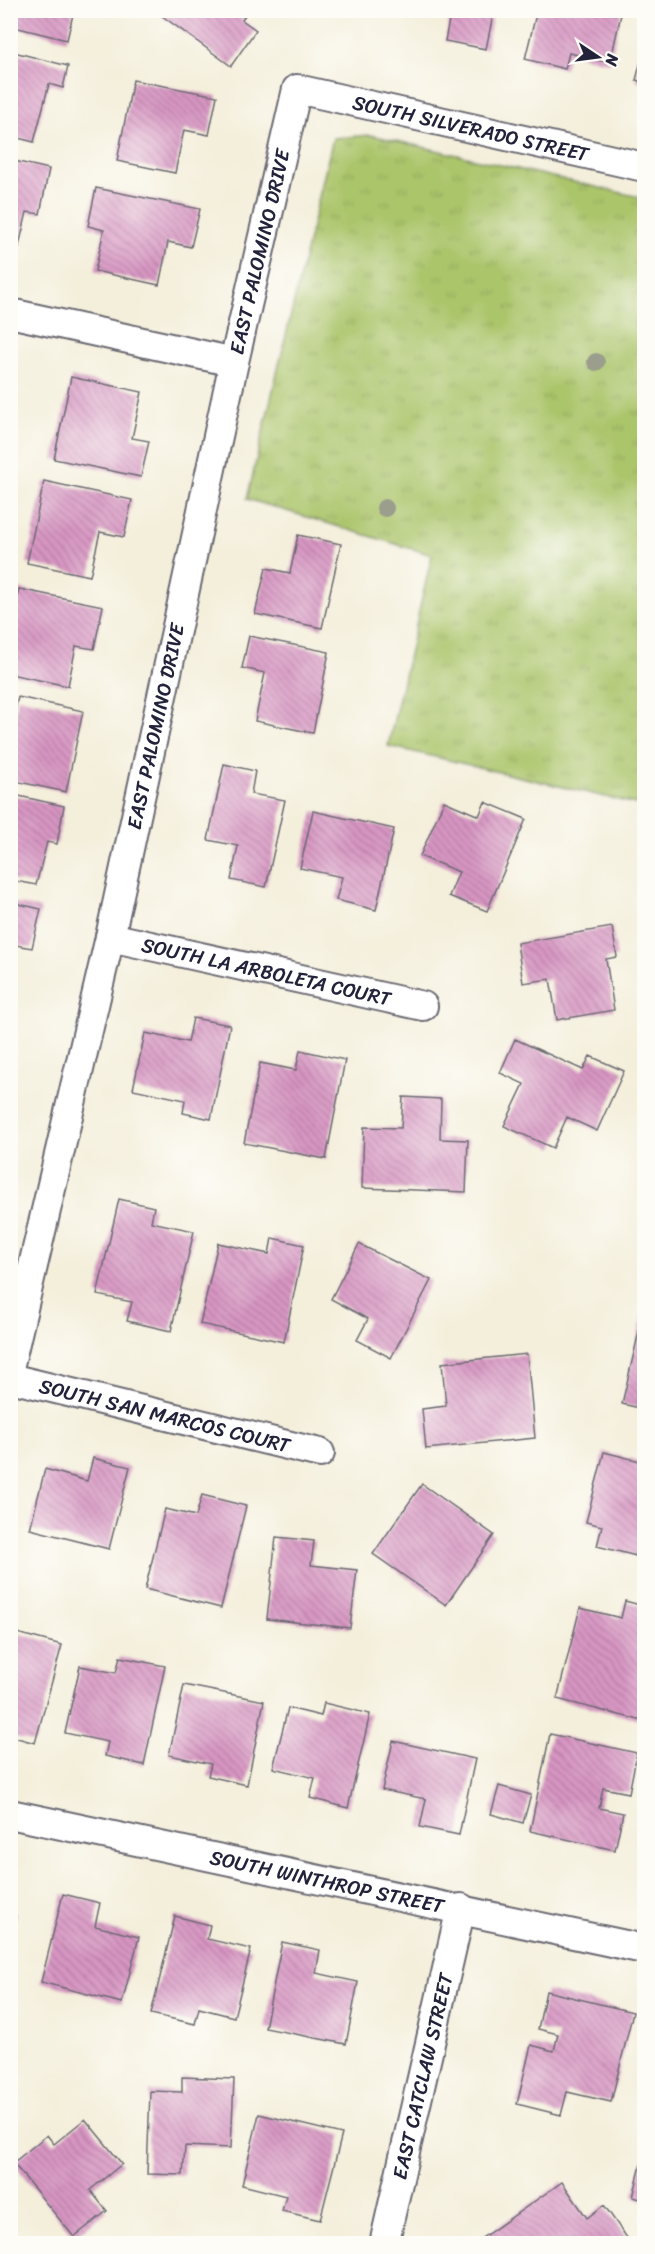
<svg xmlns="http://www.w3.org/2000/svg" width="655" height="2254" viewBox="0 0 655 2254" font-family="Sriracha,sans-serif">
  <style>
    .park { fill: url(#park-tufts); stroke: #667452; stroke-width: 1.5 }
    .building { fill: url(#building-back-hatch) }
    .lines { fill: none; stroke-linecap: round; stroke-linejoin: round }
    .street-casing { stroke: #6c6a73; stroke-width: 32 }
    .street { stroke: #fff; stroke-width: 28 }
    .tree { fill: #9b9e8c }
    .labels { text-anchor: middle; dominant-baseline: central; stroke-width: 5; stroke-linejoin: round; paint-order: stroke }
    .street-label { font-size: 20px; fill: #22223b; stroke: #fdfcf7 }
  </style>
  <defs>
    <pattern id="park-tufts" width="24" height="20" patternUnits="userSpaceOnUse" patternTransform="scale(1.5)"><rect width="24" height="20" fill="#abc56a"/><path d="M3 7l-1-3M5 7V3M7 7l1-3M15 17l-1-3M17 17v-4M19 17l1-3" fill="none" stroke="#93a95d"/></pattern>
    <pattern id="building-back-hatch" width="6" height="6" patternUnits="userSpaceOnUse" patternTransform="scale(1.5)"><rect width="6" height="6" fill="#d896c3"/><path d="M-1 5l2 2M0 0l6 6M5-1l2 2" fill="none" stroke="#af7aa0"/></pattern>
  </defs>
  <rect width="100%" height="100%" fill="#fdfcf7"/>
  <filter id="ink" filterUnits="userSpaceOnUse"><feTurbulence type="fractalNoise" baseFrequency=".0167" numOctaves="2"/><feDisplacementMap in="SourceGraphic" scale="12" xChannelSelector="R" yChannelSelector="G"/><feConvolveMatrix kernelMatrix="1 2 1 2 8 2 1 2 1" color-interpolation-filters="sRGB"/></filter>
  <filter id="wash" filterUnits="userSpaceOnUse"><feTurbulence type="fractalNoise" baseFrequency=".008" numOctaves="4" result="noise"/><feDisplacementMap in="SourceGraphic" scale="24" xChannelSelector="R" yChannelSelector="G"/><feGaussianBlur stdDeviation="1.35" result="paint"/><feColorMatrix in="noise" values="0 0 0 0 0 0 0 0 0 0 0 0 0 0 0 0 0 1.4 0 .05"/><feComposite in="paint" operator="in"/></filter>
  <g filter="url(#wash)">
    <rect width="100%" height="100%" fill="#f4efdb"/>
    <path class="park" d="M371,135l273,63v608l-256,-60 44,-191 -185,-56 86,-361z"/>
    <g id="blocks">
      <path class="building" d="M10,10h64l-7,30 -57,-14z
        M154,10h94l-6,10 14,10 -25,36z
        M345,10h19l-1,5z
        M494,10l-8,39 -41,-8 4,-21 -44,-8z
        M537,10h85l-12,53 -41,-10 -4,16 -40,-10z
        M644,49v34l-8,-3z
        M10,51l58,15 -5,22 -14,-4 -15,58 -24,-6z
        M133,80l84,16 -8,39 -25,-5 -9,43 -58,-12z
        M10,160l39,9 -9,45 -13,-2 -9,38 -8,-1z
        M96,188l104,21 -9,38 -23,-5 -9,43 -64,-14 9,-41 -16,-4z
        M71,377l71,15 -10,46 17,3 -8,36 -87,-18z
        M44,481l88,19 -8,37 -24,-5 -10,44 -63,-13z
        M298,535l43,9 -19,84 -67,-14 11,-46 24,5z
        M19,589l84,17 -9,43 -18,-3 -8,40 -58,-12v-44z
        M249,636l80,16 -16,81 -58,-12 10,-48 -23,-5z
        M18,697l65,14 -17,81 -56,-12v-65l4,1z
        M224,764l31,7 -4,23 34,6 -19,87 -35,-7 7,-34 -30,-6z
        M10,794l54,12 -7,38 -10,-2 -11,43 -26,-5z
        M444,801l35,15 6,-14 41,17 -39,92 -38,-15 10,-24 -39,-16z
        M313,811l81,18 -18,81 -40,-10 6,-23 -42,-9z
        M10,902l31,7 -9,39 -16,-3 -5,20z
        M612,927l5,30 -11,2 8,51 -57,10 -7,-41 -27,4 -6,-40z
        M10,1013l6,1 -5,22h-1z
        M193,1018l37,7 -19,94 -28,-6 2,-13 -52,-11 12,-56 43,9z
        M515,1039l68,31 7,-14 34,15 -27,60 -30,-14 -14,31 -49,-22 20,-42 -24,-11z
        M300,1050l45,10 -19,99 -82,-16 16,-80 36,7z
        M403,1097l38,2 -1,40 28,1 -2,52 -104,-4 2,-61 37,1z
        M119,1199l35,8 -3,15 43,9 -23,100 -44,-10 5,-19 -35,-7z
        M272,1238l32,7 -20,97 -84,-18 18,-81 51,11z
        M359,1244l72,36 -40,78 -34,-18 11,-21 -37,-20z
        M644,1310v99l-22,-5z
        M527,1354l8,84 -109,11 -4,-40 24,-3 -4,-43z
        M604,1452l40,10v96l-47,-12 5,-20 -16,-4z
        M93,1458l37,9 -21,82 -79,-20 15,-60 42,12z
        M422,1484l72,51 -48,70 -73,-51z
        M202,1495l44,11 -25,102 -76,-19 20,-80 31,7z
        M276,1537l38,4 -3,24 46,5 -7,58 -83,-9z
        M625,1601l19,5 -1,115 -86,-22 23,-91 41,10z
        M17,1633l45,12 -27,98 -25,-7v-92l3,1z
        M120,1657l45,9 -21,99 -39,-9 3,-14 -43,-9 15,-67 36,7z
        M184,1685l80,16 -17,84 -39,-9 3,-12 -42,-9z
        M324,1703l46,11 -22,94 -38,-10 5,-20 -42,-10 15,-60 33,8z
        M550,1734l87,19 -8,40 -26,-5 -4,20 24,5 -8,37 -85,-19z
        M393,1741l82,18 -16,76 -39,-8 6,-28 -44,-9z
        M499,1786l32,9 -8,28 -32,-9z
        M63,1894l37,9 -5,23 44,11 -17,66 -81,-21z
        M10,1914l6,1 -5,18h-1z
        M175,1916l35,9 -3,14 44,10 -17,68 -35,-9 -4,16 -44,-10z
        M282,1942l38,8 -4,23 42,9 -12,62 -81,-16z
        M546,1991l87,21 -22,90 -44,-10 -6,23 -44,-11 14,-59 23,6 4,-17 -20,-5z
        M182,2077l52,2 -3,69 -46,-2 -2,29 -36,-1 3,-83 32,1z
        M259,2114l83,20 -22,86 -38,-9 4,-15 -44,-11z
        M85,2119l37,45 -32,26 17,21 -33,26 -61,-74 34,-28 7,9z
        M642,2161h2v39l-11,-3z
        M562,2182l25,36 17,-13 26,37 -145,2 -3,-6z"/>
    </g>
  </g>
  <g filter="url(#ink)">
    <use href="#blocks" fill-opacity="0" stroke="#6c6a73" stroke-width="1.5"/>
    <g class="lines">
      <g class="street-casing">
        <g id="street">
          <path d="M10,313l224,49"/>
          <path id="s1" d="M110,937l313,69"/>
          <path id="s2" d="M10,1364l100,-427 124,-575 63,-273 347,78"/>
          <path id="s3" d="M10,1378l310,75"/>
          <path id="s4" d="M10,1814l634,135"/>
          <path id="s5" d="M384,2244l77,-336"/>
        </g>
      </g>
      <use href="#street" class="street"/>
    </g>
    <g class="tree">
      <circle cx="596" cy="362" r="9"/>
      <circle cx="385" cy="508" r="9"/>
    </g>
  </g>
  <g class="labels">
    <g class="street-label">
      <text stroke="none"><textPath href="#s2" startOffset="1485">SOUTH SILVERADO STREET</textPath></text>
      <text stroke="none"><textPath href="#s2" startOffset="1140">EAST PALOMINO DRIVE</textPath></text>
      <text stroke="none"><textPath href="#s2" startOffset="654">EAST PALOMINO DRIVE</textPath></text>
      <text stroke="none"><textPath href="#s1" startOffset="160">SOUTH LA ARBOLETA COURT</textPath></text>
      <text stroke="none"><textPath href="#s3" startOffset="159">SOUTH SAN MARCOS COURT</textPath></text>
      <text stroke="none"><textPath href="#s4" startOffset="324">SOUTH WINTHROP STREET</textPath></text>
      <text stroke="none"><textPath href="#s5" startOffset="172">EAST CATCLAW STREET</textPath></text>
    </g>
  </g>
  <rect width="655" height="2254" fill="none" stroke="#fdfcf7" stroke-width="36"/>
  <g transform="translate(598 57) rotate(103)" stroke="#fdfcf7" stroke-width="4.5" paint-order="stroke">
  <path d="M0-4.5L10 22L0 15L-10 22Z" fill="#22223b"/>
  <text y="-9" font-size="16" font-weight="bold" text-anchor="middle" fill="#22223b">N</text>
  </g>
</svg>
